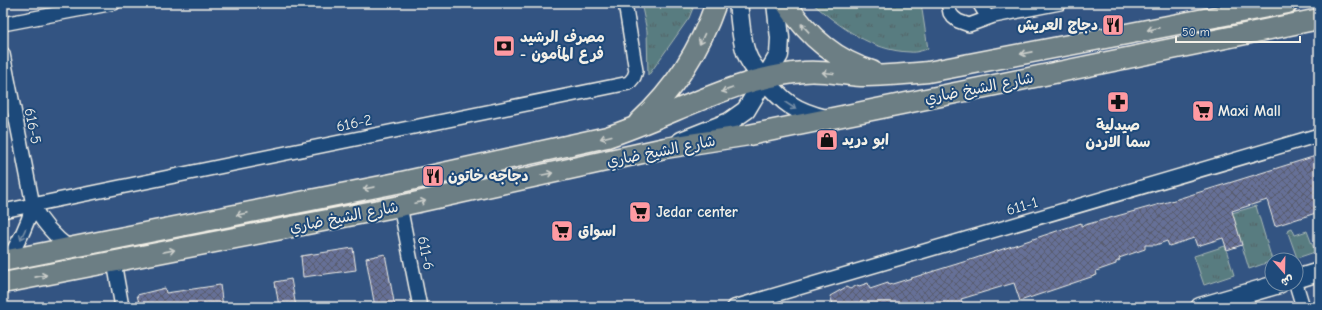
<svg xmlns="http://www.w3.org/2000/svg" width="1322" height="310" viewBox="0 0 1322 310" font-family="'Comic Neue','Playpen Sans Arabic',sans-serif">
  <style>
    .grass { fill: url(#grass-tufts); stroke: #a6b6b4 }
    .building { fill: url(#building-cross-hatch); stroke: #f4f1e8 }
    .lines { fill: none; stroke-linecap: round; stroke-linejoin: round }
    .street-casing { stroke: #f4f1e8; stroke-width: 16 }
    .secondary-casing { stroke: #f4f1e8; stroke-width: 21 }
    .primary-casing { stroke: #f4f1e8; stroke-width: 23 }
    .street { stroke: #1f4a7a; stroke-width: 13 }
    .secondary { stroke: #1f4a7a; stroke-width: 18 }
    .primary { stroke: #6c7e84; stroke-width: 20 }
    .oneway { stroke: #cbceca }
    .oneway2 { stroke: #748da6 }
    .labels { text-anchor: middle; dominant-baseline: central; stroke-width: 4; stroke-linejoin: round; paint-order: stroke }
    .poi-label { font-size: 15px; font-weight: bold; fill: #f4f1e8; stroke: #1f4a7a; text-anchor: start }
    .street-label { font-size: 15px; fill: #f4f1e8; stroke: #1f4a7a }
  </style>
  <defs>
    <pattern id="grass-tufts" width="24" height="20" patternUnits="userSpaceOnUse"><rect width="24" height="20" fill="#597b80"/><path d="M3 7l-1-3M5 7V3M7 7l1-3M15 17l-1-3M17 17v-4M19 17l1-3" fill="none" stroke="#526466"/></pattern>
    <pattern id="building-cross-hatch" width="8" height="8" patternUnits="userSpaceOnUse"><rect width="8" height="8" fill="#666f97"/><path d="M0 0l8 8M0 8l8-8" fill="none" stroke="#585c6e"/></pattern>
  </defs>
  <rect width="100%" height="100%" fill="#335482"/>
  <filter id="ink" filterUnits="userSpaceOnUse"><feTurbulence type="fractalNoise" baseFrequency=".025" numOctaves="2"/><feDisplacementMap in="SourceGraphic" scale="8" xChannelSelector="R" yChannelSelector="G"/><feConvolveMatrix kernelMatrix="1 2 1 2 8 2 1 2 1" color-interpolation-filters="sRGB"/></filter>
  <g filter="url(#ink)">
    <path class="grass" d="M641,3h54l-6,15 -41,58 -1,-45z
      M812,3h109l7,46c-5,1 -12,4 -18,3 -38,-1 -70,-25 -98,-49z
      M1256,206l16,54v1l-23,8 -17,-56z
      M1292,228l3,7 12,-4 8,21 -18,6 -10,-28z
      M1225,246l9,29 -30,10 -10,-29z"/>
    <path class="building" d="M1319,155v57l-44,14 -8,-26 -35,11 10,34 -15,5 -4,-12 -26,8 -3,-8 -25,8 -2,-5 -11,4h-11v4l-26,9 1,2 -4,2v2l-20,7 1,4 -77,26 -6,-18 -53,16 3,8h-130l-4,-11 16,-9 4,2 8,-4 1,1 9,-3 2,6 18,-6 1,2 84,-26 108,-36v3l90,-25z
      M353,248l3,22 -53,7 -2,-21z
      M385,254l10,53h-20l-9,-49z
      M291,279l5,28h-17l-4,-25z
      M220,285l3,22h-83l-3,-12 28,-7 1,5z"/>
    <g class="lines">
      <g class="street-casing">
        <path id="street" d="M948,3l2,10 3,4 5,4 11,4 25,-9 66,-13
          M979,3l9,15
          M3,24l111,-21
          M3,54l30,151c9,18 21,31 37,43
          M400,206l20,101
          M3,211l626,-128 5,-6 2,-6 -11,-68
          M6,261c13,-18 21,-35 27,-56
          M114,262l8,45
          M1296,284l7,23
          M734,307l585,-172"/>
      </g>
      <g class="secondary-casing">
        <path id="secondary" d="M738,3c2,15 3,39 9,52 3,9 10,16 16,23 21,25 31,33 63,41
          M681,141l48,-19 17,-12 33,-55 1,-17 -4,-35
          M1296,279l23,-7
          M1200,307l79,-23"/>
      </g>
      <g class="primary-casing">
        <path id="primary" d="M786,3c21,32 49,57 86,68
          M639,122c36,-33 61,-73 77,-119
          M3,261l394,-78 210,-46c65,-21 128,-60 197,-65 19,-2 38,3 57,4 23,0 45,-2 67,-4l360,-69
          M3,283l397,-77 265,-58 84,-13 570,-116"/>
      </g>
      <use href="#street" class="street"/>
      <use href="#secondary" class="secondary"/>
      <use href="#primary" class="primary"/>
    </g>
    <defs><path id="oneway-shaft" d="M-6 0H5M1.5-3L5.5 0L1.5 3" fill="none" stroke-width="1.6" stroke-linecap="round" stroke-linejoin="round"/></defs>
    <g class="oneway">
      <use href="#oneway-shaft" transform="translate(805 28) rotate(-133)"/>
      <use href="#oneway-shaft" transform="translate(1153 29) rotate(169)"/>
      <use href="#oneway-shaft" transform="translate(702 39) rotate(115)"/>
      <use href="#oneway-shaft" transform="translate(1026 53) rotate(169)"/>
      <use href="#oneway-shaft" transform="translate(828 73) rotate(-175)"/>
      <use href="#oneway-shaft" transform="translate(727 90) rotate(161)"/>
      <use href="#oneway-shaft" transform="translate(606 137) rotate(165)"/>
      <use href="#oneway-shaft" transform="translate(547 174) rotate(-12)"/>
      <use href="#oneway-shaft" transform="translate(369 188) rotate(169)"/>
      <use href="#oneway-shaft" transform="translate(420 202) rotate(-12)"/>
      <use href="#oneway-shaft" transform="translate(242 214) rotate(169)"/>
      <use href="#oneway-shaft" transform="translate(169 251) rotate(-11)"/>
      <use href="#oneway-shaft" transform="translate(41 276) rotate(-11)"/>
    </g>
    <g class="oneway2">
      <use href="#oneway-shaft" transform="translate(791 106) rotate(33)"/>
      <use href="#oneway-shaft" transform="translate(23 234) rotate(116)"/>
    </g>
  </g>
  <defs>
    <g id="restaurant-square" transform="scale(1.15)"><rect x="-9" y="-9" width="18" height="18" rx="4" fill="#ff9aa2" stroke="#1f4a7a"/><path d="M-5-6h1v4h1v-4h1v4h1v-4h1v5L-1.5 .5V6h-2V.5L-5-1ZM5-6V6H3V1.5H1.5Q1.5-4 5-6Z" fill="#111"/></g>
    <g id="bank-square" transform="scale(1.15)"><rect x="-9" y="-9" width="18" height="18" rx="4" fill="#ff9aa2" stroke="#1f4a7a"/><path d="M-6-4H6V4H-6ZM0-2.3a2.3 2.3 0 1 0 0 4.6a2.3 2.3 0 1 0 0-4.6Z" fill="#111"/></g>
    <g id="pharmacy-square" transform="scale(1.15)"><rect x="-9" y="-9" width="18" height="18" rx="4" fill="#ff9aa2" stroke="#1f4a7a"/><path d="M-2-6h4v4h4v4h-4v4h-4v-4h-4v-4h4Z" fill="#111"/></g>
    <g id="supermarket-square" transform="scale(1.15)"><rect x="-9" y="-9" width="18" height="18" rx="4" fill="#ff9aa2" stroke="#1f4a7a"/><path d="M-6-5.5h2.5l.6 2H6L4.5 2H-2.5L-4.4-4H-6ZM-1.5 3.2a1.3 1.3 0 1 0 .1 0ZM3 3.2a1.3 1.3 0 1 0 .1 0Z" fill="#111"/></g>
    <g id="shop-square" transform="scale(1.15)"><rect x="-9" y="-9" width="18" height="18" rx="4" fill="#ff9aa2" stroke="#1f4a7a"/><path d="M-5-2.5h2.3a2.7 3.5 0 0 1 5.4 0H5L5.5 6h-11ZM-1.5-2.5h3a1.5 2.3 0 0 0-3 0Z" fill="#111"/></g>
  </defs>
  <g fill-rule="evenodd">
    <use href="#restaurant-square" x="1113" y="25"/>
    <use href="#bank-square" x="504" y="46"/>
    <use href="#pharmacy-square" x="1118" y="102"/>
    <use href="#supermarket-square" x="1203" y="111"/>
    <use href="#shop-square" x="827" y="140"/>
    <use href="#restaurant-square" x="433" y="176"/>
    <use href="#supermarket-square" x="640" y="212"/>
    <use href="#supermarket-square" x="562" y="231"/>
  </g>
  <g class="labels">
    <g class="poi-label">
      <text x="1098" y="25" text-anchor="end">دجاج العريش</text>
      <text x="520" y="37">مصرف الرشيد<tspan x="520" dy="17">- فرع المأمون</tspan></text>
      <text x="1218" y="111">Maxi Mall</text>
      <text x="1118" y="125" text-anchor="middle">صيدلية<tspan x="1118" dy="17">سما الاردن</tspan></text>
      <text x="842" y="140">ابو دريد</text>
      <text x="448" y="176">دجاجه خاتون</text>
      <text x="656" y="212">Jedar center</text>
      <text x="578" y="231">اسواق</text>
    </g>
    <g class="street-label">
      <text transform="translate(979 88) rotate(-11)">شارع الشيخ ضاري</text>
      <text transform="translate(354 123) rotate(-12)">616-2</text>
      <text transform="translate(33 126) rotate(79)">616-5</text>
      <text transform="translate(661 151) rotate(-11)">شارع الشيخ ضاري</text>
      <text transform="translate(1022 206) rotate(-16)">611-1</text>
      <text transform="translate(344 217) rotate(-11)">شارع الشيخ ضاري</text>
      <text transform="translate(426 253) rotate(79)">611-6</text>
    </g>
  </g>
  <rect width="1322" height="310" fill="none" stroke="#1f4a7a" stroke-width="16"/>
  <rect x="8" y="8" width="1306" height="294" fill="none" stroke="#f4f1e8" stroke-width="1.5" filter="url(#ink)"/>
  <g transform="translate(1284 272) rotate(160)"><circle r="19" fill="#1f4a7a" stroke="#748da6"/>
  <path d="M0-3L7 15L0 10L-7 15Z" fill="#ff9aa2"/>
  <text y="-6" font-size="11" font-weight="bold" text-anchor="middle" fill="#f4f1e8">ش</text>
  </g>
  <path d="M1176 36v6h124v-6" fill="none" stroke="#f4f1e8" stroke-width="2"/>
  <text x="1182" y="36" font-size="12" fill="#f4f1e8" stroke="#1f4a7a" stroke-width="3" paint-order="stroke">50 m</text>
</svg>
